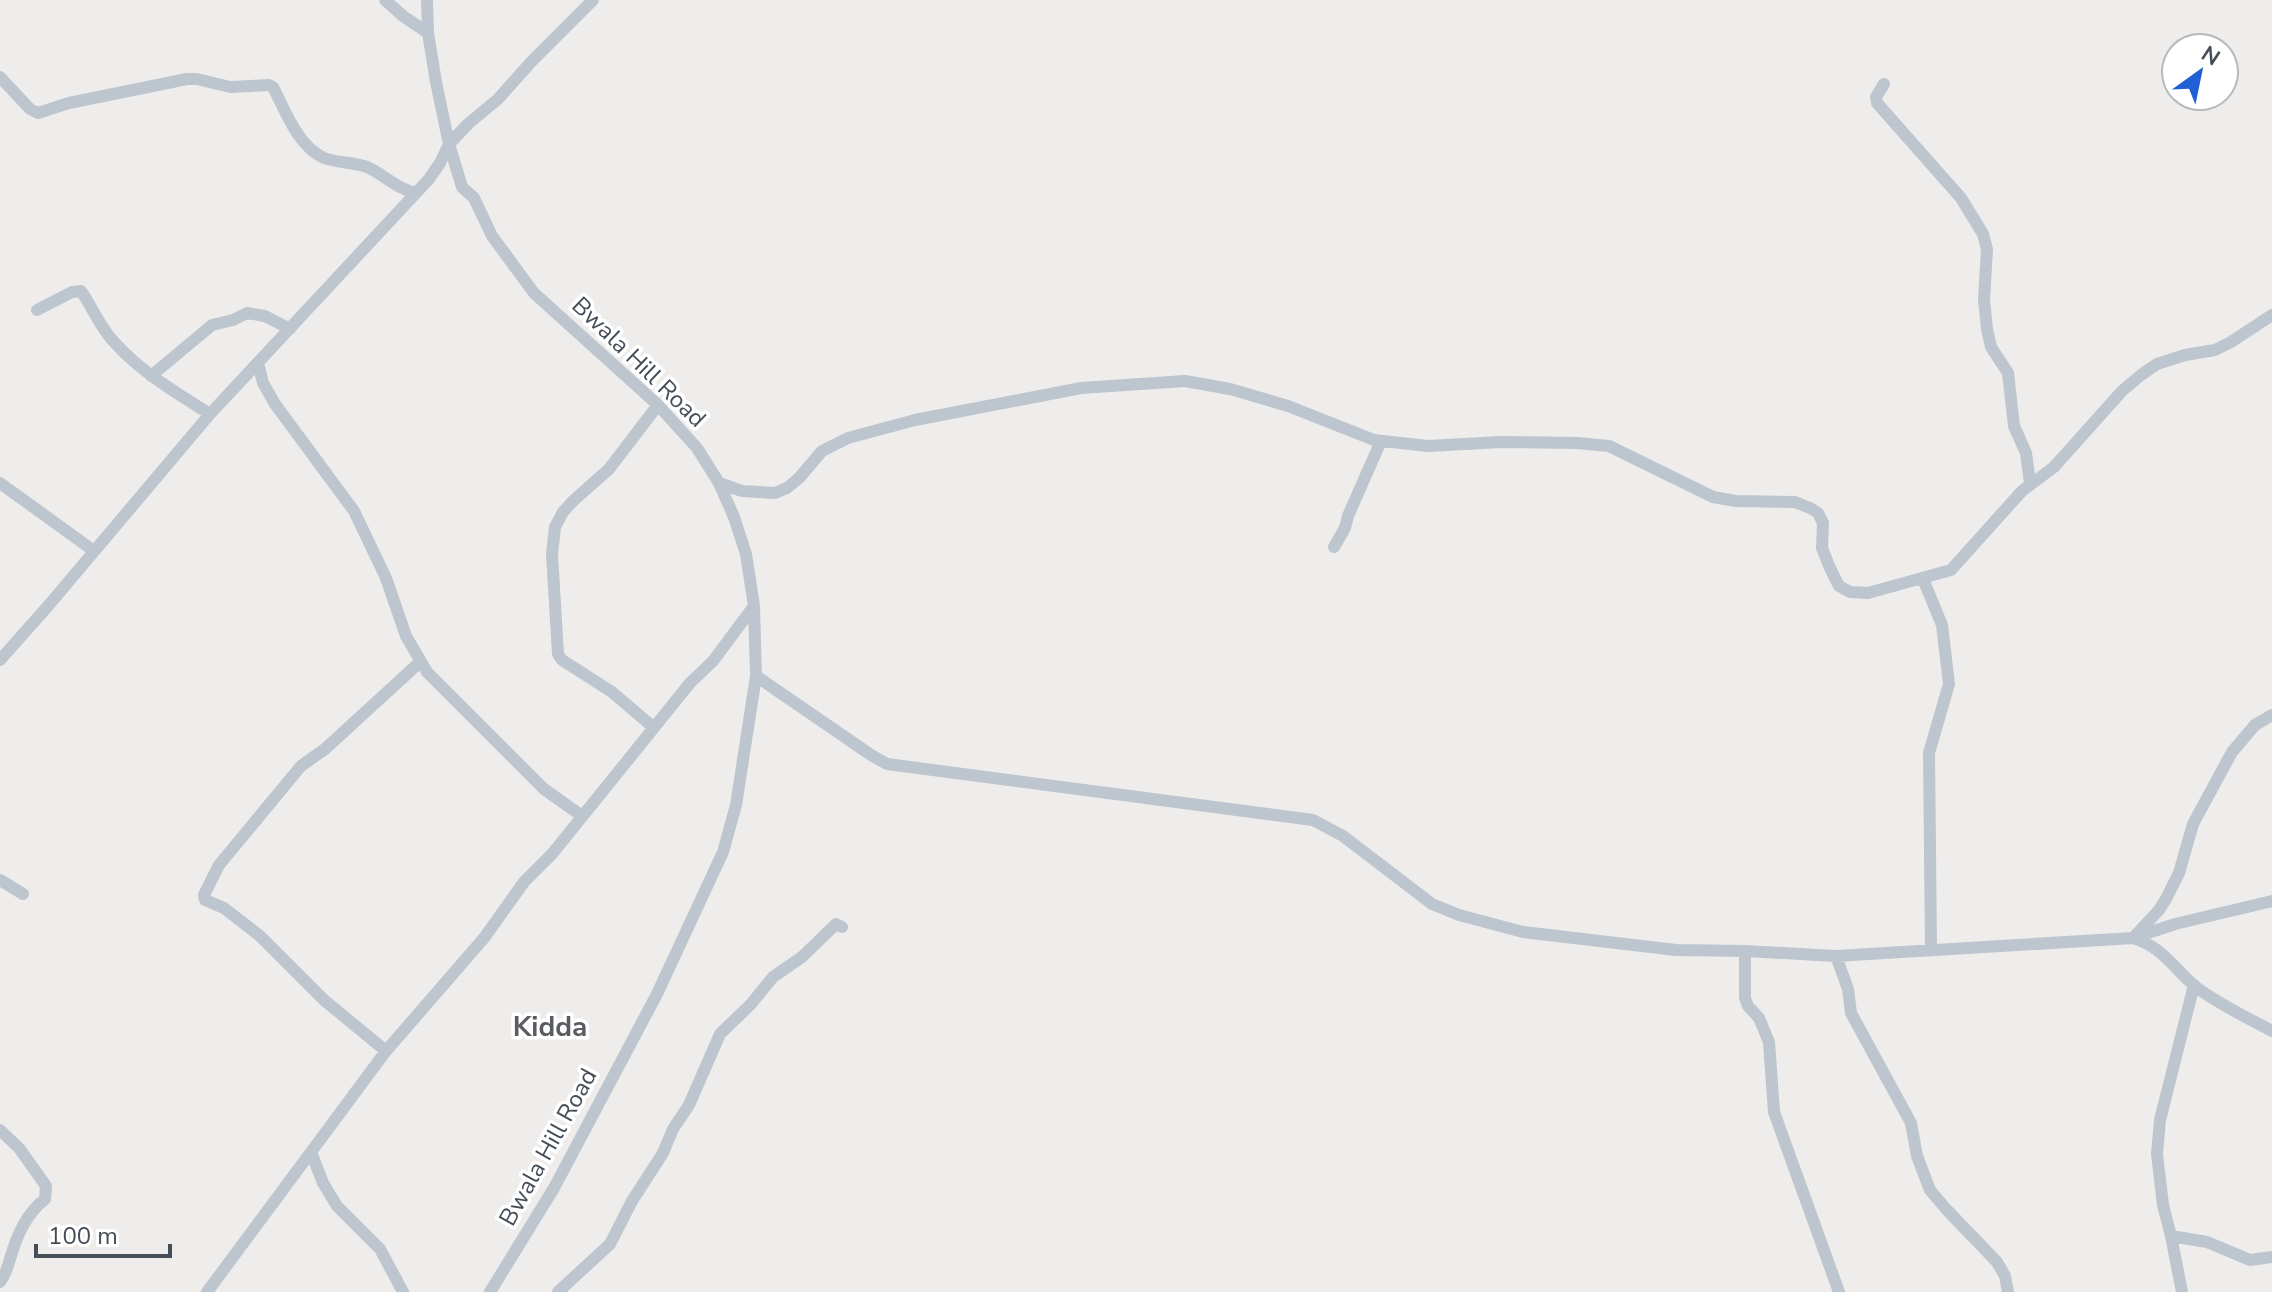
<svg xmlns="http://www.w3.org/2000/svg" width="2272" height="1292" viewBox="0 0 2272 1292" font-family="'Nunito Sans',sans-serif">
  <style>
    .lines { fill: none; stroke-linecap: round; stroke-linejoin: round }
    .minor { stroke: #bdc5ce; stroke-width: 12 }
    .labels { text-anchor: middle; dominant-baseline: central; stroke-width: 7; stroke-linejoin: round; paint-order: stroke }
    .street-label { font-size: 24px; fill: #454e58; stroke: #fff }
    .quarter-label { font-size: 28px; font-weight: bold; fill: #595c61; stroke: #fff }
  </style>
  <rect width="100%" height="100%" fill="#efecec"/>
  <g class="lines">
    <path class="minor" d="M385,0l18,16 25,17
      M427,0l1,33 8,49 13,62 13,43 12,11 18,38 42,57 124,112 39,43 22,35 15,34 12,37 8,52 2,70 -20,129 -13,47 -66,142 -103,194 -64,104
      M0,77l30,32 8,4 31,-10 118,-24h10l33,8 39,-2 4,2c12,23 25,60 51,71 13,5 29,4 43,9 18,8 28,21 49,26
      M1884,84l-8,13 1,6 84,95 22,36 4,15 -3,51 3,29 4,18 17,26 6,53 12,27 4,30
      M37,310l35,-18 9,-1c12,17 19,37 34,52 27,30 62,50 95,71
      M258,363l5,20 12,21 79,107 32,67 20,58 21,36 117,117 38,27
      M151,376l61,-51 21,-5 14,-7 18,3 25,13
      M0,483l94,68
      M719,483l23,8 33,2 12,-5 12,-10 23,-27 26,-13 67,-18 166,-32 104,-7 45,8 58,17 86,34 54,6 73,-4 76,1 32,3 104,51 23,4 59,1 15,6 8,5 5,10 -1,25 8,20 9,18 11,6 18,1 83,-23 71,-79 32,-24 68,-76 19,-16 16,-11 28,-9 30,-5 16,-8 41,-27
      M1334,547l11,-19 3,-12 33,-75
      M1923,579l19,46 7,59 -20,69 2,196
      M0,660l48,-54 162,-192 219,-235 11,-16 9,-19 19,-20 30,-25 34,-38 61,-61
      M756,676l115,79 16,9 426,56 30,16 89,68 27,11 64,17 153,18 69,1 91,5 297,-18c30,9 41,31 63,49 24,18 50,30 76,44
      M2272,715l-17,10 -23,27 -39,72 -14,49 -13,26 -7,11 -26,28 42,-14 97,-23
      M653,727l-41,-35 -50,-32 -4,-6 -6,-100 3,-27 8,-15 10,-11 36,-32 49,-64
      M0,880l23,14
      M1745,951v47l3,8 11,12 10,24 5,70 65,180
      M1836,956l12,33 3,24 60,110 6,33 13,34 16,19 51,53 8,14 3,16
      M386,1051l-62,-51 -64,-64 -36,-28 -19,-8 -1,-5 15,-30 82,-99 24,-17 95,-87
      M0,1130l19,18 27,38 -1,13c-19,15 -28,36 -35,60 -3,9 -4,15 -10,23
      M311,1152l12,31 14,23 43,43 23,43
      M2171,1236l36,6 43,18 22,-3
      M207,1292l179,-241 98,-113 40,-56 28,-28 138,-171 23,-22 41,-55
      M558,1292l52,-48 22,-43 31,-48 10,-24 16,-24 31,-71 31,-30 22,-27 29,-20 34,-33 6,3
      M2182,1292l-11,-56 -8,-31 -6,-51 3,-34 34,-135"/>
  </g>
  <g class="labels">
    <g class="street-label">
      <text transform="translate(639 362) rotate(44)">Bwala Hill Road</text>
      <text transform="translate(548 1147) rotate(-61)">Bwala Hill Road</text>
    </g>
    <g class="quarter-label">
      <text x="550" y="1027">Kidda</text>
    </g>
  </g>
  <g transform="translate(2200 72) rotate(33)"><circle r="38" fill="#ffffff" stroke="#b5b8bc" stroke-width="2"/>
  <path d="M0-6L14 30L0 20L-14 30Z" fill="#215fd4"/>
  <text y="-12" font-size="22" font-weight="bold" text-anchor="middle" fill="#454e58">N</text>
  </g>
  <path d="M36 1244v12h134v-12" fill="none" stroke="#454e58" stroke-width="4"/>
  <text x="48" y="1244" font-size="24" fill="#454e58" stroke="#ffffff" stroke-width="6" paint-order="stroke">100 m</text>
</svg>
